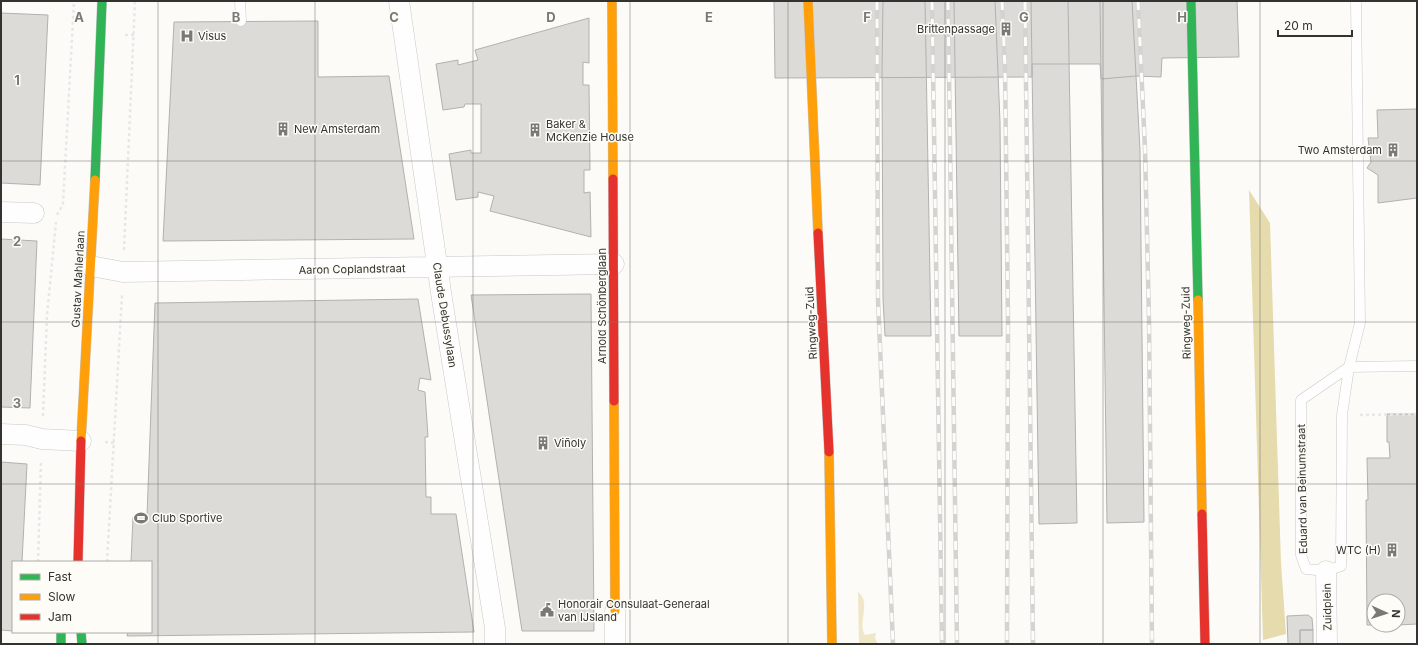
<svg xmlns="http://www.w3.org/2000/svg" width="1418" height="645" viewBox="0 0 1418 645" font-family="Inter,sans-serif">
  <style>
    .green { fill: #efe7c8 }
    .forest { fill: #e6dbac }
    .building { fill: #dcdbd8; stroke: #b2b1af }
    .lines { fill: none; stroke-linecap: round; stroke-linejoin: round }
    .lane-casing { stroke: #c9c8c6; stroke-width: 11 }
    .street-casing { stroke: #c9c8c6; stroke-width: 21 }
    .fast-casing { stroke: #c9c8c6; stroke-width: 10 }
    .slow-casing { stroke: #c9c8c6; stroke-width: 10 }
    .jam-casing { stroke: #c9c8c6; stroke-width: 10 }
    .path { stroke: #e8e7e7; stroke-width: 2.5; stroke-dasharray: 3 3; stroke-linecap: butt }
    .lane { stroke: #fffefe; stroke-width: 10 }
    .street { stroke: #fffefe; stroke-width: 20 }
    .fast { stroke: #30b455; stroke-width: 9 }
    .slow { stroke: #ff9f0a; stroke-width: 9 }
    .jam { stroke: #e5322d; stroke-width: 9 }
    .rail-casing { stroke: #d3d3d2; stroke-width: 4.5 }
    .rail { stroke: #fdfcf6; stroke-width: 3; stroke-dasharray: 9; stroke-linecap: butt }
    .grid { fill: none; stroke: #797976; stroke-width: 1; stroke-opacity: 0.55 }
    .labels { text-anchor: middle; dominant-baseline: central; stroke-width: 3; stroke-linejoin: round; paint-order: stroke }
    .poi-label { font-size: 11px; fill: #333331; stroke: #fdfcf6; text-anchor: start }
    .street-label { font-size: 11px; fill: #333331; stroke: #fdfcf6 }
    .grid-label { font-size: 13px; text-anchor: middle; font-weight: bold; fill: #797976; stroke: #fdfcf6; stroke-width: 3; stroke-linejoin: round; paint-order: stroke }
  </style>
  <rect width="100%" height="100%" fill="#fcfbf7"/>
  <path class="green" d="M858,592c14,10 -1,31 7,43l11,-2 -1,5 3,6h-19z"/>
  <path class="forest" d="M1249,190l21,33 11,340 5,71 -23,6z"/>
  <path class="building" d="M774,1h463l2,56 -77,1 -1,19 -25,-1 -35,3 -1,-15h-68v13l-257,1z
    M883,1h42l6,335h-46l-2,-37 -1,-228z
    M954,1h41l5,121 2,214h-43z
    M1031,1h37l9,522 -38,1z
    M1100,1h32l8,149 4,372 -37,1z
    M1,13l47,2 -8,170 -39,-2z
    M589,18v45l-6,-1v23h6l1,85h-6v23l6,-1 1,45 -101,-26 4,-15 -16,-4v5l-22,3 -7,-46 22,-4v3h10v-49h-16l-1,3 -21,3 -7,-46 22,-4v5l20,-5 -3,-10z
    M318,21v56l71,-1 25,163 -251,2 11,-219z
    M1417,109v89l-39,5v-28l-11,-7 4,-6 -3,-24h10l-1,-28z
    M1,239l36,2 -7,167 -29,-1z
    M591,294l3,337h-72l-51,-336z
    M418,299l13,81 -11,-2 -2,12 7,2 3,45h-3l1,60h5v17h25l18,118 -347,4 1,-4h23v-70h-20l2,-45 14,-1 8,-213z
    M1387,414h30v210l-19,1v-24h-24v24h-7l-1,-125h2l-1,-42h23l-1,-16h-2z
    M1,462l26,2 -5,98h-9v69l-12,-1z
    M1308,615l4,3 1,12h-13v14h-12l-1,-28z
    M1300,630h13v14h-13z"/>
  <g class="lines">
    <g class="lane-casing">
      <path id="lane" d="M240,1l1,20
        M1356,1l4,322 -11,44 -7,48 -1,151 -15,5 -20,-2 -5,-14v-155l48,-33 68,-1"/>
    </g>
    <g class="street-casing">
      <path id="street" d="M399,1l43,298 53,329v16
        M1,212l33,1
        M91,266l32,6 491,-8
        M1,434l25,1 16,4 39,2
        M1326,571l1,73
        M615,611v33"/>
    </g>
    <g class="fast-casing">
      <path id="fast" d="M1191,1l7,299
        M95,180l7,-179
        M61,632v12
        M81,632l1,12"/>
    </g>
    <g class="slow-casing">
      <path id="slow" d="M612,1l1,178
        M808,1l10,232
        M1198,300l4,214
        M614,401l1,210
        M81,441l14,-261
        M829,452l3,192"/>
    </g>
    <g class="jam-casing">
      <path id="jam" d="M613,179l1,222
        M818,233l11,219
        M1202,514l3,130
        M78,562l3,-121"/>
    </g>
    <path class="path" d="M125,35h9
      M57,215l6,-11 11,-203
      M124,250l11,-249
      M1360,415l57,-1
      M43,416l4,-101 9,-93
      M105,442l9,1
      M38,562l3,-101
      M107,562l15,-267"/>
    <use href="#lane" class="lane"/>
    <use href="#street" class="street"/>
    <use href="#fast" class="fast"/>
    <use href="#slow" class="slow"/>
    <use href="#jam" class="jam"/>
    <g class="rail-casing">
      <path id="rail" d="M877,1l1,299 15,344
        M932,1l10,643
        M948,1l9,643
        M1002,1l3,67 3,252 -1,324
        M1025,1l8,643
        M1138,1l7,148 4,171 3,324"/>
    </g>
    <use href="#rail" class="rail"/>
  </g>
  <path class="grid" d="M158,1v643M315,1v643M473,1v643M630,1v643M788,1v643M945,1v643M1103,1v643M1260,1v643M1,161h1416M1,322h1416M1,484h1416"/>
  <defs>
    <g id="building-bare" transform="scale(1.08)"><path d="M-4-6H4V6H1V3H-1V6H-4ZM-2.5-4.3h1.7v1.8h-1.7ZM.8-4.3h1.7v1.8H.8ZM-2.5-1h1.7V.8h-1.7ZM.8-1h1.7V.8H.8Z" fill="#797976" stroke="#fdfcf6" stroke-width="2.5" paint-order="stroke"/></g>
    <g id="hospital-bare" transform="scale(1.08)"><path d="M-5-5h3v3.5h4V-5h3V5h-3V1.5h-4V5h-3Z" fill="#797976" stroke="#fdfcf6" stroke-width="2.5" paint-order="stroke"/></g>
    <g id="stadium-bare" transform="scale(1.08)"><path d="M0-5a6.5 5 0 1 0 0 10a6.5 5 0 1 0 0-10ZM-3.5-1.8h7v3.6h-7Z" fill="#797976" stroke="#fdfcf6" stroke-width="2.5" paint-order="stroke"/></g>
    <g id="civic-bare" transform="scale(1.08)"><path d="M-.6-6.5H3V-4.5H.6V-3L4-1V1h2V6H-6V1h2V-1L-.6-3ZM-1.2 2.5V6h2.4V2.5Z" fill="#797976" stroke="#fdfcf6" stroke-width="2.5" paint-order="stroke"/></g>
  </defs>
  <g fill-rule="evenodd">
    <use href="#building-bare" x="1006" y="29"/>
    <use href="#hospital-bare" x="187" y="36"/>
    <use href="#building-bare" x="283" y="129"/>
    <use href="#building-bare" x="535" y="130"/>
    <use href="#building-bare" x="1393" y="150"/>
    <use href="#building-bare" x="543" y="443"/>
    <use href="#stadium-bare" x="141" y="518"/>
    <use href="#building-bare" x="1392" y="550"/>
    <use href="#civic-bare" x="547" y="610"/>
  </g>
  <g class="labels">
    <g class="poi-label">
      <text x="995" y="29" text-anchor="end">Brittenpassage</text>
      <text x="198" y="36">Visus</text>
      <text x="546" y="124">Baker &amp;<tspan x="546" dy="13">McKenzie House</tspan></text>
      <text x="294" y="129">New Amsterdam</text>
      <text x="1382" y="150" text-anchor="end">Two Amsterdam</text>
      <text x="554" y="443">Viñoly</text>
      <text x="152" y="518">Club Sportive</text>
      <text x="1381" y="550" text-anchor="end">WTC (H)</text>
      <text x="558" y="604">Honorair Consulaat-Generaal<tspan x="558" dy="13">van IJsland</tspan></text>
    </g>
    <g class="street-label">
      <text transform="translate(352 269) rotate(-1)">Aaron Coplandstraat</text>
      <text transform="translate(78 279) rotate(-87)">Gustav Mahlerlaan</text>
      <text transform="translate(602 306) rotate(-90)">Arnold Schönberglaan</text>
      <text transform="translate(445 315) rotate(81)">Claude Debussylaan</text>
      <text transform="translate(811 323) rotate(-93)">Ringweg-Zuid</text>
      <text transform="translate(1186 323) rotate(-91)">Ringweg-Zuid</text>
      <text transform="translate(1302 489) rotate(-91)">Eduard van Beinumstraat</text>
      <text transform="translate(1327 607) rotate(-91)">Zuidplein</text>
    </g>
  </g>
  <g class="grid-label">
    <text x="79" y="22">A</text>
    <text x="236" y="22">B</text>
    <text x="394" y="22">C</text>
    <text x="551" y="22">D</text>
    <text x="709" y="22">E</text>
    <text x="867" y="22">F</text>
    <text x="1024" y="22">G</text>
    <text x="1182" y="22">H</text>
    <text x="17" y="85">1</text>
    <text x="17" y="246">2</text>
    <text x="17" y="408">3</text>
  </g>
  <rect width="1418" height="645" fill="none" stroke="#333331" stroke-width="4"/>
  <rect x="12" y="561" width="140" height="72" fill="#fdfcf6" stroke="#acaca7"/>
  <rect x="20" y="574" width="20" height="6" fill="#30b455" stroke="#acaca7"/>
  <text x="48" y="581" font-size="12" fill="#333331">Fast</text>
  <rect x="20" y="594" width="20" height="6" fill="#ff9f0a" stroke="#acaca7"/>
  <text x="48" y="601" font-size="12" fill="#333331">Slow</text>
  <rect x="20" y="614" width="20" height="6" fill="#e5322d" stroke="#acaca7"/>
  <text x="48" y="621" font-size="12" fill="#333331">Jam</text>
  <g transform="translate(1386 613) rotate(93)"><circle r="19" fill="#fdfcf6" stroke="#acaca7"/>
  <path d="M0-3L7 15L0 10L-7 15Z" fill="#797976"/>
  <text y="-6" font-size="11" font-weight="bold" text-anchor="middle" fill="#333331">N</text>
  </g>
  <path d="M1278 30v6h74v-6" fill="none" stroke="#333331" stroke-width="2"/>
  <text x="1284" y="30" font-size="12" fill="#333331" stroke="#fdfcf6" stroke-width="3" paint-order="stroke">20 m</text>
</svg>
